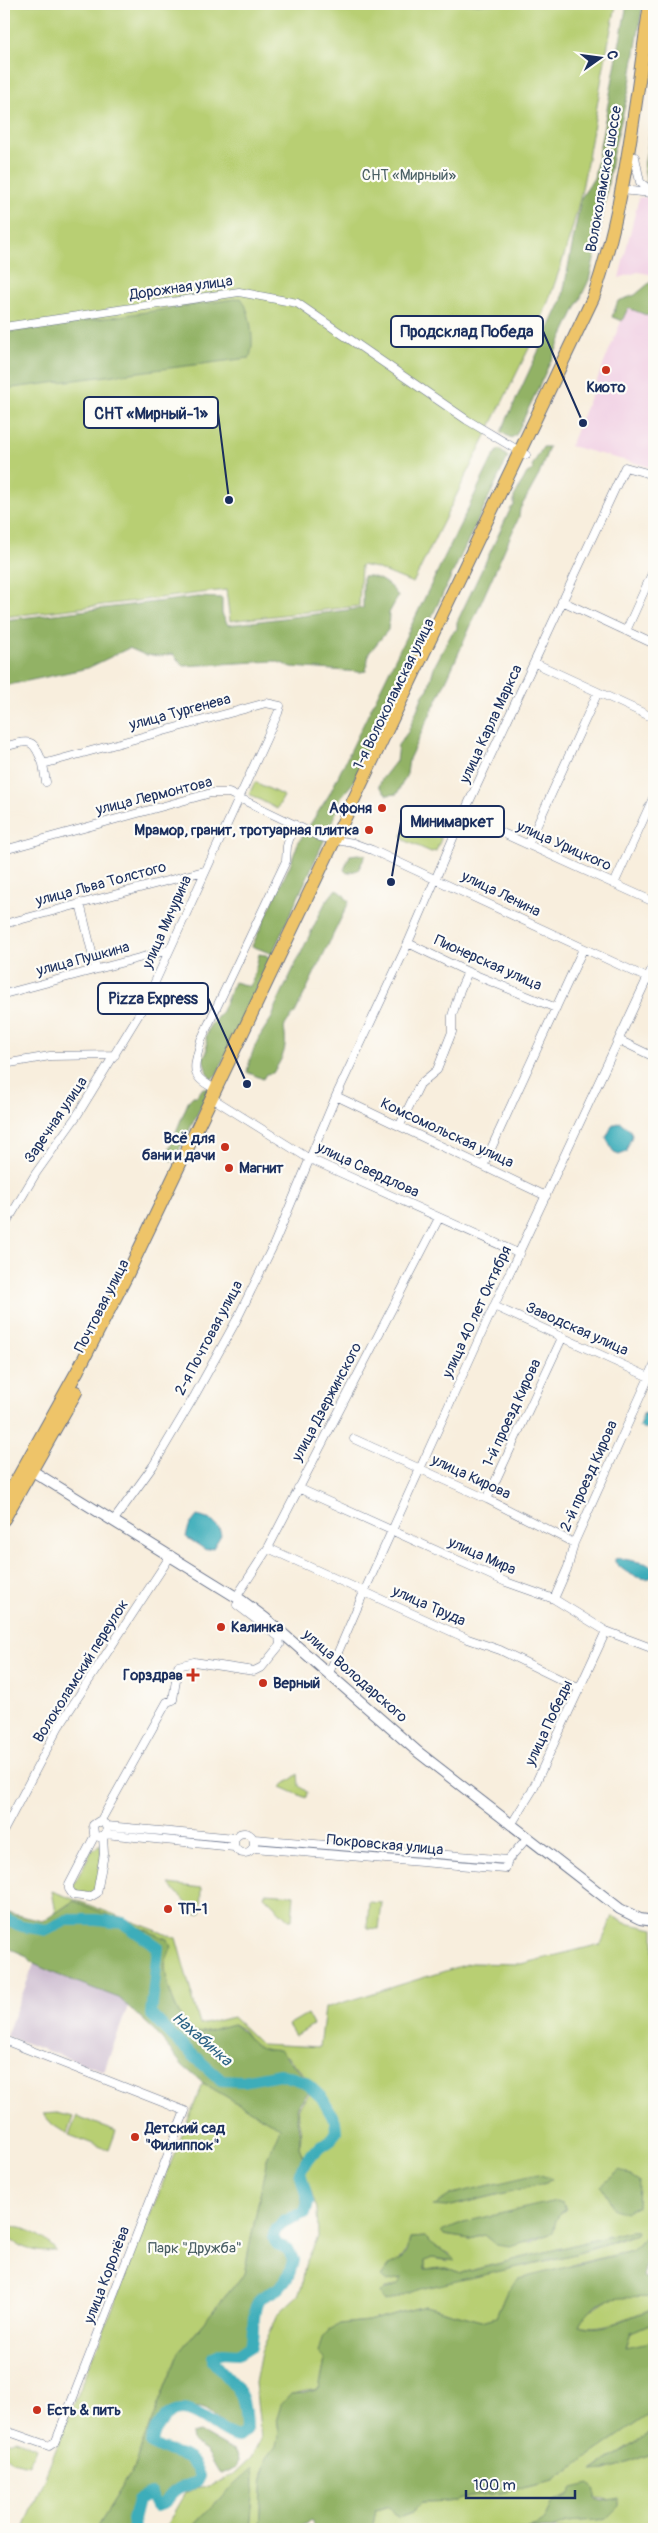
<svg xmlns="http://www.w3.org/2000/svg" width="658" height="2533" viewBox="0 0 658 2533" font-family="Pangolin,sans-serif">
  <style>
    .built { fill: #f1d0e4 }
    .industrial { fill: #cebed1 }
    .green { fill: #b8cf73; stroke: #6a7f68; fill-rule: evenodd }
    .forest { fill: #92b265; stroke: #567062 }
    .water { fill: #3dadba; stroke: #2c6e8c }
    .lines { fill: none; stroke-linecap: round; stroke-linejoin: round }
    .river { stroke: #3dadba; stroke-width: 12 }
    .minor-casing { stroke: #68728a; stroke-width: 9 }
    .tertiary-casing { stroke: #68728a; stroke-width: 12 }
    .primary-casing { stroke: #68728a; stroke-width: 14 }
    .minor { stroke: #fff; stroke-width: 8 }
    .tertiary { stroke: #fff; stroke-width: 10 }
    .primary { stroke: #eec469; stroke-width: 12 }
    .poi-dot { fill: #c8321e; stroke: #fdfcf7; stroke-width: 2 }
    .labels { text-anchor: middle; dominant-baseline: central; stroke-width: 4.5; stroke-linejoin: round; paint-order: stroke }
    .park-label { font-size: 15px; fill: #4a5f64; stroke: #fdfcf7 }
    .street-label { font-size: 15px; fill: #1b2f5e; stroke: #fdfcf7 }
    .poi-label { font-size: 15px; font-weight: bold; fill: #1b2f5e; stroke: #fdfcf7; text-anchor: start }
    .water-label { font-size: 16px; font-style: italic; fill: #296183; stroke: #fdfcf7 }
    .leader { fill: none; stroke: #1b2f5e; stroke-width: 2 }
    .callout-dot { fill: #1b2f5e; stroke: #fdfcf7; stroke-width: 2 }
    .callout { fill: #fdfcf7; stroke: #1b2f5e; stroke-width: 2 }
    .callout-label { font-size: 16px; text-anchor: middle; font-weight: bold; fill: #1b2f5e }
  </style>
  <rect width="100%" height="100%" fill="#fdfcf7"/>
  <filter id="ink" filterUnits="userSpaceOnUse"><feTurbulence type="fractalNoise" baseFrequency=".02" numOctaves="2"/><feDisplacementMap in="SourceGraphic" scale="10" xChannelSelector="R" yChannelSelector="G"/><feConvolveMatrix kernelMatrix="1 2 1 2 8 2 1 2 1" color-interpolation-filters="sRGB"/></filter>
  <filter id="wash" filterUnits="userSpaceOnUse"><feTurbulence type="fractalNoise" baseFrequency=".0096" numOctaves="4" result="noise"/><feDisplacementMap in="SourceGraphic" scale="20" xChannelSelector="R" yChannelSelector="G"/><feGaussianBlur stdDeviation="1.12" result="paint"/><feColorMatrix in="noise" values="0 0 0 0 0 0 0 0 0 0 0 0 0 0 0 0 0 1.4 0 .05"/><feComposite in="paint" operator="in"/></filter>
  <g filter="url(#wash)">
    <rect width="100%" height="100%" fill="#f8eedd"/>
    <path class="built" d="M639,197l15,1v77l-16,-3 -19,6z
      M627,307l27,11v150l-84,-22z"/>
    <path class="industrial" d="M34,1964l85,34 9,8 -24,65 -98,-35z"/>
    <path class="green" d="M4,4h620l-1,4 -7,-2c-14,62 -22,125 -35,188 -11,49 -28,97 -47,144l-121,245 -37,-15 -15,-3 -2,41 -129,15 -4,-31 -222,27z
      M255,782l29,14 -7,13 -28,-15z
      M411,823l28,12 2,4 -5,12 -5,1 -27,-12 -2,-4 5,-12z
      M298,1774l1,12 8,6 -1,6 -25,-11z
      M100,1844c2,15 2,41 -10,51 -8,-1 -12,-2 -17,-9l18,-34z
      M169,1884l33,4 -1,25 -4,1z
      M52,1891l124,47 24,87 33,-8 28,27 59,3 5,-39 146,-45 50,1 80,-20 12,-28 12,7 29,6v302l-2,-2 -20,22 -57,13 -68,27 -11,26 -14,4 -57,-15 -57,15 -28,3 -15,36 -6,29 -28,5 -14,24 2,14 -3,15 -9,11 -4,14 -3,57h-10l4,-52 -1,-8 -27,23 -35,37h-27l21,-36 9,-4 15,-2 25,-13 17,-16 10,-20 -6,-55 6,-31 17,-38 20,-19 4,-10 3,-20 13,-28 -1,-28 -15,-45 1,-7 -4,-10c8,-26 -14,-30 11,-53l-2,-15 -21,-23 -31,-8 -14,-19 -8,-5 -38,10c-18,-13 -29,-45 -31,-67 0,-6 4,-14 6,-19l-101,-45 -14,10zM551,2179l-5,4 -99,24 5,-13zM566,2210c-13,5 -10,12 -14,23l-21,9 -35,3 -12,-10 -14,4 -26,-4 5,-7 15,-6zM630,2231h6v3c-70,28 -146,36 -218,55 -11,3 -21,10 -32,13l-2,-5 1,-8 14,-5 3,-6 -12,-13c15,-6 16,-13 20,-27l15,-1 11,11 14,6 -2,7 -16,-3 -7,3v8l22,-1 14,5z
      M265,1893l29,2 -2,25h-3l-25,-24z
      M369,1902l13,1 -3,26 -12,-1z
      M307,2014l6,11 -18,11 -7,-11z
      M203,2083l78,45 -14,31 -23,115 -65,78 -48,121 -35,56h-72z
      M56,2113l17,4 -6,17 -14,-9 -10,-11z
      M77,2116l39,15 -7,19 -40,-15z
      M4,2227c21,-1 39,7 52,24 -19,3 -38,-3 -52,-17z
      M613,2297h41v12c-26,6 -48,23 -75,16l7,-13z
      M654,2322v19l-28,7 5,-16z
      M654,2411v19l-61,40h13l48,-17v76h-102c16,-12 37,-6 55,-11l4,-18 -42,-6 -16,8c-9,19 -4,21 -27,27h-160l7,-4 3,-15 14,-4 8,12 14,-5 11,-11 32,-1 15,-5 31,-3 52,-12z
      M16,2439l20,9 -7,17 -17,-4 -8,-7 3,-11z"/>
    <path class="forest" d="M627,4h16l-14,86 -16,62 -15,91 -9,37 -73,155 -5,3 -10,-6 61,-132 19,-102 13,-20z
      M654,106v78h-7l-3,-17z
      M654,279v39l-26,-10 -6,13 -10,-4 6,-16 17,-6z
      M241,298c9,10 15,48 8,60l-245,31v-56z
      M543,447h6l-10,28 -19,34 -1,8 -71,160 -39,82 -2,15 -10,20 -10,1 -8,-9 3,-7 14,-18 2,-16 10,-13 15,-37 5,-6 6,-22 18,-34 5,-4v-7l54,-114 3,-2v-9l13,-24 6,-3 -1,-4z
      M499,449l9,8 -156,327 -11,13 -8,24 -61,133 -20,-8 38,-81 8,-22 31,-48 163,-336z
      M363,576c13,-2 30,10 35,21l-9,16 -1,17 -19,23 -3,18 -6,1 -68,-5 -17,-6 -92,5 -10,-12 -11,2 -17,-1 -16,-7 -41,20 -84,18v-66l194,-23 24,1v16l6,11 135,-17z
      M358,854l8,1 -8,15 -11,3 -3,-3 6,-15z
      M336,889l6,4 7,9 -54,111c-17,18 -8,13 -10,33 -1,10 -7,19 -12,27l-7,1 -3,5 -16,-7c3,-15 9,-31 18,-44 5,-8 9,-11 10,-21l50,-104z
      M259,954l7,1 5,4 -54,115 -5,5 -5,-6 -4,-15 4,-6 -1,-15 3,-10 13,-16 12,-29 15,4 4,-7z
      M203,1088l7,1 -36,71 -3,1 -4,-7 22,-54 4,-4h4z
      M74,1901l94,38 3,9c-2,5 -6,13 -6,18 2,22 13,56 31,68l37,-10c21,13 16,28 47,26l33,36c-3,9 -12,13 -15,20 -5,12 5,26 1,41l4,10 -6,19 6,17 -2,16 -22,10 -10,15 8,14 8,4c13,33 -20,30 -31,51 -7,13 3,29 -8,41 -7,7 -23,8 -33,11l-3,7 9,14 20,19 4,33 -6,6c-11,-5 -16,-12 -25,-20 -14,-14 -36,-2 -51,5l-10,26 5,7c18,5 30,1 42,20l-3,8 -24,7 -3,8 -7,6 -14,-9 -7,1c-10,14 -8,21 -8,36h-36l35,-56 48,-121 65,-78 23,-115 13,-31 -77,-45 -20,-17 -29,-36 -35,-32 -61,-23 -24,-11 -7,-8 -23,-10v-34l39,9z
      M620,2170l19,11 -1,27 -7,1 -6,4 -11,-4 -13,-23z
      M538,2174l14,5 -6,4 -99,24 -14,-1 19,-12z
      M556,2201l7,2 3,7c-12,5 -10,12 -13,23l-43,14 -14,-2 -12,-10 -14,4 -26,-4 -3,-4 23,-9z
      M653,2229l1,30 -7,2 -4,16h11v20c-31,2 -59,-5 -75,28 26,9 50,-10 75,-16v13l-23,10 -5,15 28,-6v70l-101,70 -52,12 -31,3 -15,5 -32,1 -11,11 -14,5 -9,-12 -13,4 -3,15 -7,4h-51l-4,-8 -16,8h-35l3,-57 4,-14 9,-12 3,-14 -2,-14 4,-13 10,-11 15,-1 13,-4 6,-29 -7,-7 4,-15 7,-8 11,-6 28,-3 57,-15 57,15 14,-4 11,-26 11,-12 114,-28z
      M630,2231h7l-1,3 -61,20 -158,36 -31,12 -7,-9 19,-9 4,-6 -15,3 -6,-4 9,-12 13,-7 4,-6 3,-14 15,-1c9,10 21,14 31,24l-24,-3 -7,3v8l22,-1 14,5z
      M654,2430v23l-48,17 -14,1z
      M200,2432l35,20 3,7 -1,8 -15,7 -3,-1 -13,-22 -14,-9 -1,-8z
      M253,2468l1,17 -4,44h-59l35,-37z
      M590,2484l5,6v9l8,2 16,-3v8l-12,12 -8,2 -33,2 -14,7h-26c23,-6 18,-8 27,-27l16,-7 4,-7z"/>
    <path class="water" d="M620,1122c21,15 8,13 7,30l-8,3 -5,-2 -8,-15 6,-12z
      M654,1411v24l-6,-5 -9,-3 4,-13z
      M197,1516l14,4 8,8 2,7 -8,13 -7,2 -20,-13 3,-11z
      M619,1558l30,6 4,6 -1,7c-10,6 -30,-6 -37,-15v-3z"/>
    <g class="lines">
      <path class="river" d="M4,1919l18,7 25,4 20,-10h29l27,3 35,24 -7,67 25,26 45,40 22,1 37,-7 25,8 17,16 13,23 1,10 -6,10 -19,13 -11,18 8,30 -3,11c-13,5 -28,8 -32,24l4,8 11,4 5,11c-3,14 -7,25 -21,32 -4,2 -10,4 -13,8 -7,9 -5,33 -8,46l-13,8 -16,-1 -9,4v4c26,32 32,26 33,70l-7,6c-24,-3 -52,-46 -76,-17 -7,8 -10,12 -11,24 18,13 40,5 48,32l-3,6c-15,5 -23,6 -32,21l-8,3 -6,-12 -13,6 -5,20 1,9"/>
    </g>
  </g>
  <g filter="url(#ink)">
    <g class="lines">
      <g class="minor-casing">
        <path id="minor" d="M635,157l5,25 13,11
          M621,190l31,3
          M4,327l235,-35 58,11 170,117 59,35
          M562,601l92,43
          M626,631l28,-62
          M535,663l119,55
          M4,747c26,-7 29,-10 39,17l223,-61 14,3 -2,7 -134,293 -66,108 -42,59 -32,54
          M43,764l3,18
          M463,815l191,87
          M528,845l70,-153
          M4,850l207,-57h18l91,44 33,6 19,7 282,131
          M614,884l40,-88
          M80,903l16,66
          M4,924l200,-53
          M408,943l60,29 88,36
          M4,994l165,-44
          M619,1040l35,17
          M4,1064l46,-8 65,-1
          M216,1089c-29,-13 -21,-22 -15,-49l85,-179 1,-15 7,-22
          M336,1096l210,100
          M212,1098l96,60 212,96
          M400,1125l20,-41 17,-14 15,-38v-16l8,-26 8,-18
          M484,1164l99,-215
          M494,1306l155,71
          M354,1439l133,60 87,44
          M298,1488l208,94 48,17 52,32 48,18
          M487,1499l75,-161
          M114,1520l39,-54 42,-71 41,-74 38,-77 62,-148 72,-153 55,-128 162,-348 29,8
          M268,1548l200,91 32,11 80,39
          M237,1596l31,-48 171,-330
          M554,1599l14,-32 6,-24 80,-177
          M329,1673l35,-81 130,-286 160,-342
          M100,1822l67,-120 6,-2 5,-34 16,-4 60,9 8,-4 18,-22 -1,-8 -42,-32 4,-5
          M511,1825l21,-34 74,-160
          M107,1826l128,12
          M4,1830l55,-104 112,-171
          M234 1843a10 10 0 1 1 20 0a10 10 0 1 1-20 0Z
          M105,1834l2,-5 -2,-5 -6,-3 -6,4 1,9 5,3 6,-3 129,13
          M95,1835l-26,50v4l4,6 17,2 7,-4 7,-39 -1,-18
          M254,1839l254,21
          M254,1848l251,21 3,-9 19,-22
          M4,2040l181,71 -129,330 -7,5 -45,-16"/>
      </g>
      <g class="tertiary-casing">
        <path id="tertiary" d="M26,1467l215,133 24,18 153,134 202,157 20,10 14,2"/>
      </g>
      <g class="primary-casing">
        <path id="primary" d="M4,1503l74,-133 48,-93 467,-979c33,-94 42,-196 57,-294
          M4,1519l72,-127"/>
      </g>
      <use href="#minor" class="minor"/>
      <use href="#tertiary" class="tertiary"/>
      <use href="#primary" class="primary"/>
    </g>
  </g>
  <g class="poi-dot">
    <circle cx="606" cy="370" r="5"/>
    <circle cx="382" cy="808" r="5"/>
    <circle cx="369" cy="830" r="5"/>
    <circle cx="225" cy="1147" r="5"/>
    <circle cx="229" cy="1168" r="5"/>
    <circle cx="221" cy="1627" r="5"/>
    <path d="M190.5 1667.5h5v5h5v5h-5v5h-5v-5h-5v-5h5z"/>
    <circle cx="263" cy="1683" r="5"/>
    <circle cx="168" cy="1909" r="5"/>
    <circle cx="135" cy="2137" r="5"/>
    <circle cx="37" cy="2410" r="5"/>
  </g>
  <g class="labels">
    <g class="park-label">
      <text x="409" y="175">СНТ «Мирный»</text>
      <text x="195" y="2248">Парк "Дружба"</text>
    </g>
    <g class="street-label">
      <text transform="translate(604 179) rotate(-80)">Волоколамское шоссе</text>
      <text transform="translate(181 288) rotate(-8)">Дорожная улица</text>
      <text transform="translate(394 694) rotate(-64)">1-я Волоколамская улица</text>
      <text transform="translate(180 712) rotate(-15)">улица Тургенева</text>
      <text transform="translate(491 724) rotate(-65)">улица Карла Маркса</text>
      <text transform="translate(154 796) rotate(-14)">улица Лермонтова</text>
      <text transform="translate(564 846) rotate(24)">улица Урицкого</text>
      <text transform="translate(101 884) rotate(-15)">улица Льва Толстого</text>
      <text transform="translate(501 894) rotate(26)">улица Ленина</text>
      <text transform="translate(167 922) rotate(-66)">улица Мичурина</text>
      <text transform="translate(83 959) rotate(-15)">улица Пушкина</text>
      <text transform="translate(488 963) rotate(24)">Пионерская улица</text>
      <text transform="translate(56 1120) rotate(-56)">Заречная улица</text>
      <text transform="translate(447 1133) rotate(25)">Комсомольская улица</text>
      <text transform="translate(368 1170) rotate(25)">улица Свердлова</text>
      <text transform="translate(102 1306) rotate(-63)">Почтовая улица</text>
      <text transform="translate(477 1312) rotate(-65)">улица 40 лет Октября</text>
      <text transform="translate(577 1329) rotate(24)">Заводская улица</text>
      <text transform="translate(209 1338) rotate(-62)">2-я Почтовая улица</text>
      <text transform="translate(327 1402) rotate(-62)">улица Дзержинского</text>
      <text transform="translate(512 1413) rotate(-65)">1-й проезд Кирова</text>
      <text transform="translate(589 1476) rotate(-66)">2-й проезд Кирова</text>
      <text transform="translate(471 1477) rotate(25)">улица Кирова</text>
      <text transform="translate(482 1556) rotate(24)">улица Мира</text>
      <text transform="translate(429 1606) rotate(24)">улица Труда</text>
      <text transform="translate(81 1671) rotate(-58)">Волоколамский переулок</text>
      <text transform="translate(355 1676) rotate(41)">улица Володарского</text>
      <text transform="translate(549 1723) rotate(-65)">улица Победы</text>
      <text transform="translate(385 1845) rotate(5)">Покровская улица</text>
      <text transform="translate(107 2275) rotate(-69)">улица Королёва</text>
    </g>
    <g class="poi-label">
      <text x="606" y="387" text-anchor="middle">Киото</text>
      <text x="372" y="808" text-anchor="end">Афоня</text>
      <text x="359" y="830" text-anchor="end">Мрамор, гранит, тротуарная плитка</text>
      <text x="215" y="1138" text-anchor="end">Всё для<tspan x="215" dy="17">бани и дачи</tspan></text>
      <text x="239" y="1168">Магнит</text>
      <text x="231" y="1627">Калинка</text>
      <text x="183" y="1675" text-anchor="end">Горздрав</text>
      <text x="273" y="1683">Верный</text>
      <text x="178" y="1909">ТП-1</text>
      <text x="145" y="2128">Детский сад<tspan x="145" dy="17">"Филиппок"</tspan></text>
      <text x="47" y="2410">Есть &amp; пить</text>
    </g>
    <g class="water-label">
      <text transform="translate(202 2039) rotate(41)">Нахабинка</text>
    </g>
  </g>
  <path class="leader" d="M583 423L543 331M229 500L218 413M391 882L401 822M247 1084L208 998"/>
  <g class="callout-dot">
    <circle cx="583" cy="423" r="5"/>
    <circle cx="229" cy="500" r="5"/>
    <circle cx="391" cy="882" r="5"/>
    <circle cx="247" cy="1084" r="5"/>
  </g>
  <g class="callout">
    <rect x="391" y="316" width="152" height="31" rx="5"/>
    <rect x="84" y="397" width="134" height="31" rx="5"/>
    <rect x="401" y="806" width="103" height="31" rx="5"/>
    <rect x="98" y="983" width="110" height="31" rx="5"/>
  </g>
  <g class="callout-label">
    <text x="467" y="337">Продсклад Победа</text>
    <text x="151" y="419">СНТ «Мирный-1»</text>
    <text x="452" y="827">Минимаркет</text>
    <text x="153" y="1004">Pizza Express</text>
  </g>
  <rect width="658" height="2533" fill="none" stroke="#fdfcf7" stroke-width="20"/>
  <g transform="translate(600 58) rotate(76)" stroke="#fdfcf7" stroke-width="4" paint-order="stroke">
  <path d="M0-4L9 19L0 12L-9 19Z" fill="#1b2f5e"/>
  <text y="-8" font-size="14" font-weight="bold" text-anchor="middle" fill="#1b2f5e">С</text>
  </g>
  <path d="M466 2490v8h109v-8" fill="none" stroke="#1b2f5e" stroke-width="2.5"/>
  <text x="473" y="2490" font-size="15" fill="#1b2f5e" stroke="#fdfcf7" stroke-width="4" paint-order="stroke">100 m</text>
</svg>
